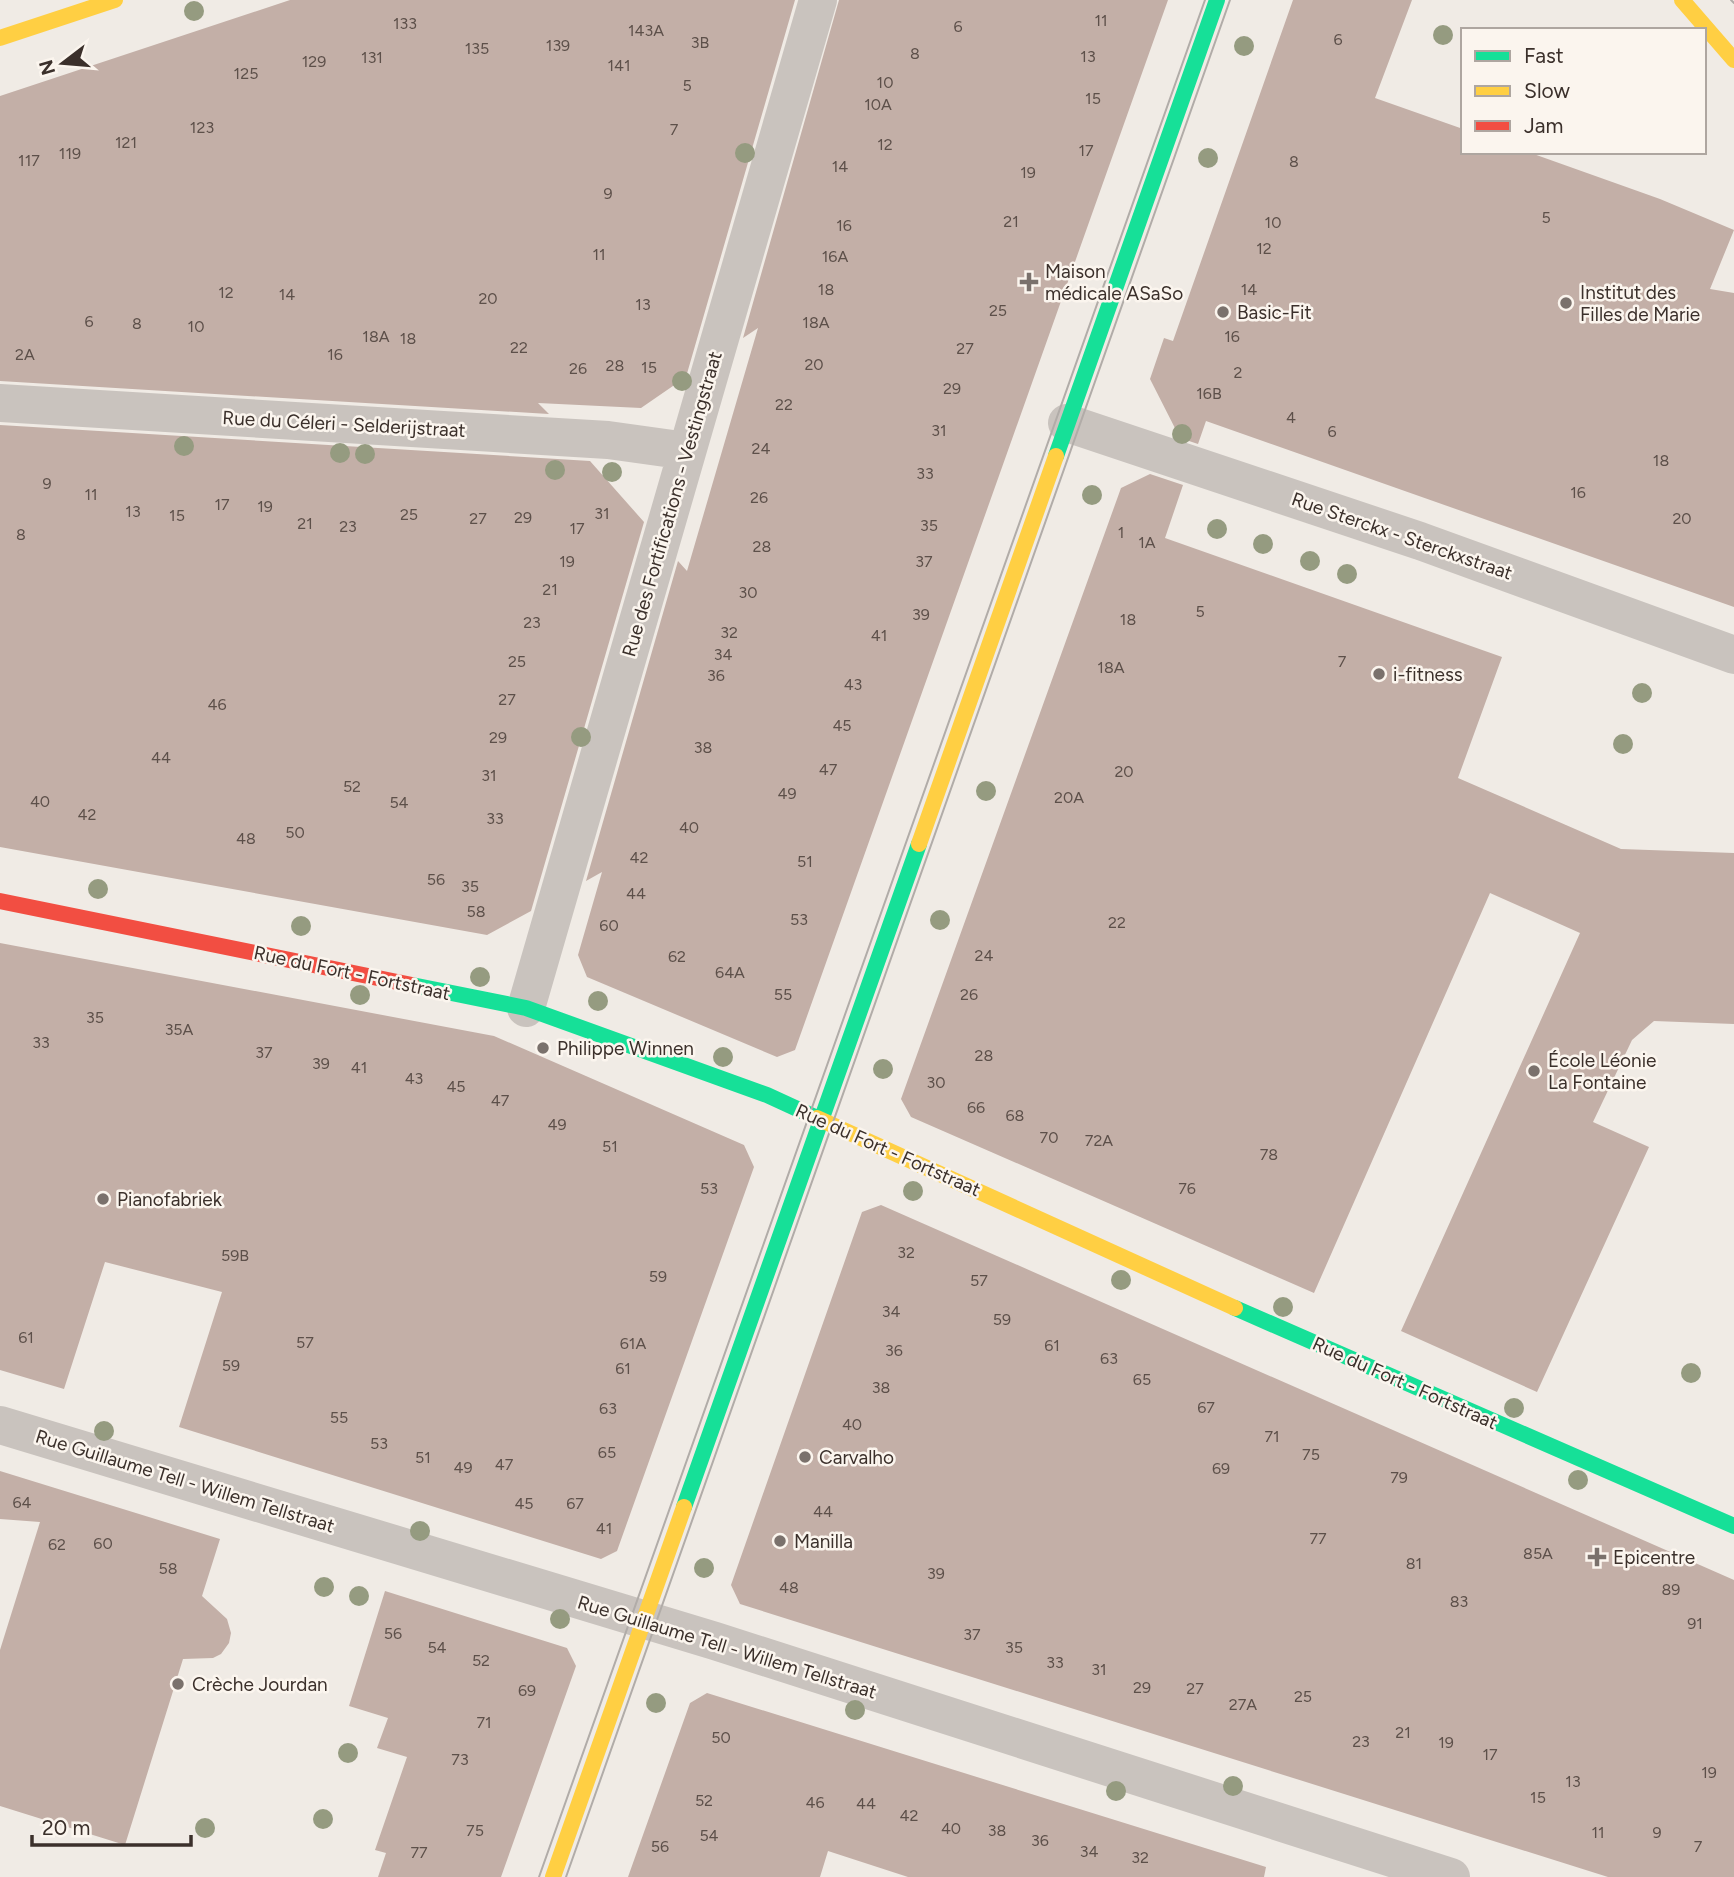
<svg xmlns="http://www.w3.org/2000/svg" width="1734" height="1877" viewBox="0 0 1734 1877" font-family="Figtree,sans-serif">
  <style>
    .building { fill: #c3afa7 }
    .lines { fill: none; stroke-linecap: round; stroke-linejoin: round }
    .street { stroke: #c9c3be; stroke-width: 38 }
    .fast { stroke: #16e098; stroke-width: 16 }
    .slow { stroke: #ffcf43; stroke-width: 16 }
    .jam { stroke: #f24e42; stroke-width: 16 }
    .tram { stroke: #b1aca8; stroke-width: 2 }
    .tree { fill: #959b80 }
    .poi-dot { fill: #7a716c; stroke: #fbf5ee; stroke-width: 2.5 }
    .labels { text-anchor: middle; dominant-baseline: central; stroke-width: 5; stroke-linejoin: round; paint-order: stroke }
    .number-label { font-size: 16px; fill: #5d504a }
    .poi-label { font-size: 19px; fill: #3b302b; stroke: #fbf5ee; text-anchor: start }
    .street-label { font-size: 19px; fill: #3b302b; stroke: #fbf5ee }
  </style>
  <rect width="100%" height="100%" fill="#f0ebe5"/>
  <path class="building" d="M290,0h505l-109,377 -45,31 -103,-5 11,11 -549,-33v-285z
    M839,0h329l-373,1050 -18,7 -190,-80 -9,-22 24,-83 -16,9 92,-320 9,10 71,-243 -15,10z
    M1293,0h119l-37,98 88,31v23h65l132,47 74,31 -24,59 24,4v314l-528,-186 -8,23 -18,-6 -30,-59 14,-41 9,3z
    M0,425l590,36 54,61 -113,389 -44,24 -487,-88z
    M1150,474l33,11 -18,53 337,119 -44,121 163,71 113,4v171l-80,-3 -22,19 -39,82 56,25 -112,245 -136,-61 179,-398 -90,-40 -176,400 -403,-176 -10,-18 220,-611z
    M0,943l494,93 250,109 10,22 -137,384 -16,8 -422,-132 43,-135 -117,-30 -41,127 -64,-19z
    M881,1205l853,375v297h-126l-868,-273 -9,-19 131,-373z
    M0,1471l220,68 -18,57 25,23 4,14 -2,10 -8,11 -8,4 -30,1 -58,186 -125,-39v-156l40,-128 -40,-3z
    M385,1591l182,57 9,18 -75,211h-123l8,-24 -11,-3 32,-93 -30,-9 11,-30 -39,-12z
    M707,1693l559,174 -2,10h-356l-80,-26 -8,26h-192l62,-174z"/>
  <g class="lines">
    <path class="street" d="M0,403l608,37 79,11
      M1067,423l353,118 314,114
      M526,1008l292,-1008
      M0,1425l715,216 736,236"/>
    <path class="fast" d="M1056,456l161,-456
      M412,985l114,23 241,87 50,23
      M1235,1308l499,218
      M684,1507l235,-663"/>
    <path class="slow" d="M1682,0l52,60
      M0,38l115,-38
      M919,844l137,-388
      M817,1118l418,190
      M553,1877l131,-370"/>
    <path class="jam" d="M0,901l412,84"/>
    <path class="tram" d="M1731,0l3,3
      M539,1877l666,-1877
      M566,1877l664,-1877"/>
  </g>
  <g class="tree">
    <circle cx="194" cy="11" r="10"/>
    <circle cx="1443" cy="35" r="10"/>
    <circle cx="1244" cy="46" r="10"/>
    <circle cx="745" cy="153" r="10"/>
    <circle cx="1208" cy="158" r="10"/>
    <circle cx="682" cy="381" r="10"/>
    <circle cx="1182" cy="434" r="10"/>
    <circle cx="184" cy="446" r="10"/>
    <circle cx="340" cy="453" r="10"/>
    <circle cx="365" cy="454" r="10"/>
    <circle cx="555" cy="470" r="10"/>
    <circle cx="612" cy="472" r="10"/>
    <circle cx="1092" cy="495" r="10"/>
    <circle cx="1217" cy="529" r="10"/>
    <circle cx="1263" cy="544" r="10"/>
    <circle cx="1310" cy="561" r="10"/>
    <circle cx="1347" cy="574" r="10"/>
    <circle cx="1642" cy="693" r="10"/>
    <circle cx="581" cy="737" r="10"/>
    <circle cx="1623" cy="744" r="10"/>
    <circle cx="986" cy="791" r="10"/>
    <circle cx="98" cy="889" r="10"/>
    <circle cx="940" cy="920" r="10"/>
    <circle cx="301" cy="926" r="10"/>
    <circle cx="480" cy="977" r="10"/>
    <circle cx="360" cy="995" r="10"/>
    <circle cx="598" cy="1001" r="10"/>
    <circle cx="723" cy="1057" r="10"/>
    <circle cx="883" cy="1069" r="10"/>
    <circle cx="913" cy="1191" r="10"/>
    <circle cx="1121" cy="1280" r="10"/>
    <circle cx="1283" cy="1307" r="10"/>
    <circle cx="1691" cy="1373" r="10"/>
    <circle cx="1514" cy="1408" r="10"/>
    <circle cx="104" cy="1431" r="10"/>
    <circle cx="1578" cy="1480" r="10"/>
    <circle cx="420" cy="1531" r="10"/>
    <circle cx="704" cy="1568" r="10"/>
    <circle cx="324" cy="1587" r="10"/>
    <circle cx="359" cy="1596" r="10"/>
    <circle cx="560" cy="1619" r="10"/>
    <circle cx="656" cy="1703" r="10"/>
    <circle cx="855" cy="1710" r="10"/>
    <circle cx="348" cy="1753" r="10"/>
    <circle cx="1233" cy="1786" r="10"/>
    <circle cx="1116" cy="1791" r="10"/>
    <circle cx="323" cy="1819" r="10"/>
    <circle cx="205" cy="1828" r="10"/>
  </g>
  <g class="poi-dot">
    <path d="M1025.5 271.5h7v7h7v7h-7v7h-7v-7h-7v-7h7z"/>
    <circle cx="1566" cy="303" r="7"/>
    <circle cx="1223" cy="312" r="7"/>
    <circle cx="1379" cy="674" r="7"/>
    <circle cx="543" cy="1048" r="7"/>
    <circle cx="1534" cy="1071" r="7"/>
    <circle cx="103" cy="1199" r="7"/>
    <circle cx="805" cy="1457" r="7"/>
    <circle cx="780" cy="1541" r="7"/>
    <path d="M1593.5 1546.5h7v7h7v7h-7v7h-7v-7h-7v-7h7z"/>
    <circle cx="178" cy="1684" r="7"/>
  </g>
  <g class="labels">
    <g class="number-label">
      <text x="1101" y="20">11</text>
      <text x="405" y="23">133</text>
      <text x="958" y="26">6</text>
      <text x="646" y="30">143A</text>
      <text x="1338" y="39">6</text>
      <text x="700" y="42">3B</text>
      <text x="558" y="45">139</text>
      <text x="477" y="48">135</text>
      <text x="915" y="53">8</text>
      <text x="1088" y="56">13</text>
      <text x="372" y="57">131</text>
      <text x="314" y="61">129</text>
      <text x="619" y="65">141</text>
      <text x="246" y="73">125</text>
      <text x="885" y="82">10</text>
      <text x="687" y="85">5</text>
      <text x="1093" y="98">15</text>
      <text x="878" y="104">10A</text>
      <text x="202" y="127">123</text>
      <text x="674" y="129">7</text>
      <text x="126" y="142">121</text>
      <text x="885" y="144">12</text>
      <text x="1086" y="150">17</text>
      <text x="70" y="153">119</text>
      <text x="29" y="160">117</text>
      <text x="1294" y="161">8</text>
      <text x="840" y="166">14</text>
      <text x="1028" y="172">19</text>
      <text x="608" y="193">9</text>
      <text x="1546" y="217">5</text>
      <text x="1011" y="221">21</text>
      <text x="1273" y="222">10</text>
      <text x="844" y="225">16</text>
      <text x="1264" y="248">12</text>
      <text x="599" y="254">11</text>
      <text x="835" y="256">16A</text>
      <text x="826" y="289">18</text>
      <text x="1249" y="289">14</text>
      <text x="226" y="292">12</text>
      <text x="287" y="294">14</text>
      <text x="488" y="298">20</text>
      <text x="643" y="304">13</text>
      <text x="998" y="310">25</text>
      <text x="89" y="321">6</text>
      <text x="816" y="322">18A</text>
      <text x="137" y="323">8</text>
      <text x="196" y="326">10</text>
      <text x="376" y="336">18A</text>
      <text x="1232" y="336">16</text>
      <text x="408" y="338">18</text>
      <text x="519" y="347">22</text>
      <text x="965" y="348">27</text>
      <text x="25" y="354">2A</text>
      <text x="335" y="354">16</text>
      <text x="814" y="364">20</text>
      <text x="615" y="365">28</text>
      <text x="649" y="367">15</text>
      <text x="578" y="368">26</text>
      <text x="1238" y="372">2</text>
      <text x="952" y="388">29</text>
      <text x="1209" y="393">16B</text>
      <text x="784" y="404">22</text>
      <text x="1291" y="417">4</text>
      <text x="939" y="430">31</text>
      <text x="1332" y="431">6</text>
      <text x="761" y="448">24</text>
      <text x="1661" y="460">18</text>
      <text x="925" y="473">33</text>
      <text x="47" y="483">9</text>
      <text x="1578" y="492">16</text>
      <text x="91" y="494">11</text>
      <text x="759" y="497">26</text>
      <text x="222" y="504">17</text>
      <text x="265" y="506">19</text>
      <text x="133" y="511">13</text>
      <text x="602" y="513">31</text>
      <text x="409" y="514">25</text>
      <text x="177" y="515">15</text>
      <text x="523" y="517">29</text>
      <text x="478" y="518">27</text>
      <text x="1682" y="518">20</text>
      <text x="305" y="523">21</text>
      <text x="929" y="525">35</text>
      <text x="348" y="526">23</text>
      <text x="577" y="528">17</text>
      <text x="1121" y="532">1</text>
      <text x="21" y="534">8</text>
      <text x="1147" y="542">1A</text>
      <text x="762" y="546">28</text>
      <text x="567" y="561">19</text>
      <text x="924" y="561">37</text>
      <text x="550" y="589">21</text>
      <text x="748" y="592">30</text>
      <text x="1200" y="611">5</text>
      <text x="921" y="614">39</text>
      <text x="1128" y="619">18</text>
      <text x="532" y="622">23</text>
      <text x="729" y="632">32</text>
      <text x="879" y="635">41</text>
      <text x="723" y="654">34</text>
      <text x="517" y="661">25</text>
      <text x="1342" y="661">7</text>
      <text x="1111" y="667">18A</text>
      <text x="716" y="675">36</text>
      <text x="853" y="684">43</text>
      <text x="507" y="699">27</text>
      <text x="217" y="704">46</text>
      <text x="842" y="725">45</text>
      <text x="498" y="737">29</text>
      <text x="703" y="747">38</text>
      <text x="161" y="757">44</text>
      <text x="828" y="769">47</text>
      <text x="1124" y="771">20</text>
      <text x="489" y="775">31</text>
      <text x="352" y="786">52</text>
      <text x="787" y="793">49</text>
      <text x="1069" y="797">20A</text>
      <text x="40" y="801">40</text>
      <text x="399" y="802">54</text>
      <text x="87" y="814">42</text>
      <text x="495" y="818">33</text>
      <text x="689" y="827">40</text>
      <text x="295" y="832">50</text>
      <text x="246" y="838">48</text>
      <text x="639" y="857">42</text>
      <text x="805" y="861">51</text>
      <text x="436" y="879">56</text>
      <text x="470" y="886">35</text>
      <text x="636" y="893">44</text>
      <text x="476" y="911">58</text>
      <text x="799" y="919">53</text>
      <text x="1117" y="922">22</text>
      <text x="609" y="925">60</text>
      <text x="984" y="955">24</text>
      <text x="677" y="956">62</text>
      <text x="730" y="972">64A</text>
      <text x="783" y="994">55</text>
      <text x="969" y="994">26</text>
      <text x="95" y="1017">35</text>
      <text x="179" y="1029">35A</text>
      <text x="41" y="1042">33</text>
      <text x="264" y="1052">37</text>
      <text x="984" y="1055">28</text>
      <text x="321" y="1063">39</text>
      <text x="359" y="1067">41</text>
      <text x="414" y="1078">43</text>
      <text x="936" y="1082">30</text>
      <text x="456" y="1086">45</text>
      <text x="500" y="1100">47</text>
      <text x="976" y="1107">66</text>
      <text x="1015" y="1115">68</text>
      <text x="557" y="1124">49</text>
      <text x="1049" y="1137">70</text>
      <text x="1099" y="1140">72A</text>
      <text x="610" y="1146">51</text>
      <text x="1269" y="1154">78</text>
      <text x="709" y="1188">53</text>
      <text x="1187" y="1188">76</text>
      <text x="906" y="1252">32</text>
      <text x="235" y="1255">59B</text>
      <text x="658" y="1276">59</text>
      <text x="979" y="1280">57</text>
      <text x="891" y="1311">34</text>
      <text x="1002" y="1319">59</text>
      <text x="26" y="1337">61</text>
      <text x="305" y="1342">57</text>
      <text x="633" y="1343">61A</text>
      <text x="1052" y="1345">61</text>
      <text x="894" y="1350">36</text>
      <text x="1109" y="1358">63</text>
      <text x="231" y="1365">59</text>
      <text x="623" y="1368">61</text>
      <text x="1142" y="1379">65</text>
      <text x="881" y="1387">38</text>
      <text x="1206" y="1407">67</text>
      <text x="608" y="1408">63</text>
      <text x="339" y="1417">55</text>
      <text x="852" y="1424">40</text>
      <text x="1272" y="1436">71</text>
      <text x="379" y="1443">53</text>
      <text x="607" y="1452">65</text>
      <text x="1311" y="1454">75</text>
      <text x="423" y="1457">51</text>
      <text x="504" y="1464">47</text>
      <text x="463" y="1467">49</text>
      <text x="1221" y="1468">69</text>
      <text x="1399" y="1477">79</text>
      <text x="22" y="1502">64</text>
      <text x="524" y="1503">45</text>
      <text x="575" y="1503">67</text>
      <text x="823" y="1511">44</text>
      <text x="604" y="1528">41</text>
      <text x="1318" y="1538">77</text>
      <text x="103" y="1543">60</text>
      <text x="57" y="1544">62</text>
      <text x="1538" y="1553">85A</text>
      <text x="1414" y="1563">81</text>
      <text x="168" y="1568">58</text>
      <text x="936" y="1573">39</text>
      <text x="789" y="1587">48</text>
      <text x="1671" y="1589">89</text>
      <text x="1459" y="1601">83</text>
      <text x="1695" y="1623">91</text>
      <text x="393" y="1633">56</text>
      <text x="972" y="1634">37</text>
      <text x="437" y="1647">54</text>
      <text x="1014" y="1647">35</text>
      <text x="481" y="1660">52</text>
      <text x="1055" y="1662">33</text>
      <text x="1099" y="1669">31</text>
      <text x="1142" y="1687">29</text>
      <text x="1195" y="1688">27</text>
      <text x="527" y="1690">69</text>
      <text x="1303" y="1696">25</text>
      <text x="1243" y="1704">27A</text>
      <text x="484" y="1722">71</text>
      <text x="1403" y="1732">21</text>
      <text x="721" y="1737">50</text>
      <text x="1361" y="1741">23</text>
      <text x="1446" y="1742">19</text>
      <text x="1490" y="1754">17</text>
      <text x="460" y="1759">73</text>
      <text x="1709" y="1772">19</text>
      <text x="1573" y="1781">13</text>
      <text x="1538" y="1797">15</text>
      <text x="704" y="1800">52</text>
      <text x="815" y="1802">46</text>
      <text x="866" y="1803">44</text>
      <text x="909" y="1815">42</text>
      <text x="951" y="1828">40</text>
      <text x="475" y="1830">75</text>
      <text x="997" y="1830">38</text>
      <text x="1598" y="1832">11</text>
      <text x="1657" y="1832">9</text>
      <text x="709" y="1835">54</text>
      <text x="1040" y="1840">36</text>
      <text x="660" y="1846">56</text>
      <text x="1698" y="1846">7</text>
      <text x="1089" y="1851">34</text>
      <text x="419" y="1852">77</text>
      <text x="1140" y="1857">32</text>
    </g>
    <g class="poi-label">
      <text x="1045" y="271">Maison<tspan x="1045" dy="22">médicale ASaSo</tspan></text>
      <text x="1580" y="292">Institut des<tspan x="1580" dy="22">Filles de Marie</tspan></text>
      <text x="1237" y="312">Basic-Fit</text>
      <text x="1393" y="674">i-fitness</text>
      <text x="557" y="1048">Philippe Winnen</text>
      <text x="1548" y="1060">École Léonie<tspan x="1548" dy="22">La Fontaine</tspan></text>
      <text x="117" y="1199">Pianofabriek</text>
      <text x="819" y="1457">Carvalho</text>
      <text x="794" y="1541">Manilla</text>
      <text x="1613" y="1557">Epicentre</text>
      <text x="192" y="1684">Crèche Jourdan</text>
    </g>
    <g class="street-label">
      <text transform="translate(344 424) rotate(3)">Rue du Céleri - Selderijstraat</text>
      <text transform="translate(672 504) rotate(-74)">Rue des Fortifications - Vestingstraat</text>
      <text transform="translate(1402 536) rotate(19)">Rue Sterckx - Sterckxstraat</text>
      <text transform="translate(352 973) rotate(12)">Rue du Fort - Fortstraat</text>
      <text transform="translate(888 1150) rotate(24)">Rue du Fort - Fortstraat</text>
      <text transform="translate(1405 1383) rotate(24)">Rue du Fort - Fortstraat</text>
      <text transform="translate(185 1481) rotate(17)">Rue Guillaume Tell - Willem Tellstraat</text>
      <text transform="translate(727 1647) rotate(17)">Rue Guillaume Tell - Willem Tellstraat</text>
    </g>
  </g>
  <rect x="1461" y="28" width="245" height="126" fill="#fbf5ee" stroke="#aea6a0" stroke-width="2"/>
  <rect x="1475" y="51" width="35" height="10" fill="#16e098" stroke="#aea6a0" stroke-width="2"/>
  <text x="1524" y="63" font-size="21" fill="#3b302b">Fast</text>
  <rect x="1475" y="86" width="35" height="10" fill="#ffcf43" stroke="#aea6a0" stroke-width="2"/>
  <text x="1524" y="98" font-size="21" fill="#3b302b">Slow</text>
  <rect x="1475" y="121" width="35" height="10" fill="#f24e42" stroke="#aea6a0" stroke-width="2"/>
  <text x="1524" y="133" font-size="21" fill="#3b302b">Jam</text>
  <g transform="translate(63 63) rotate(254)" stroke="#fbf5ee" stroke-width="5" paint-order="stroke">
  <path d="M0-5L12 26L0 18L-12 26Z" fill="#3b302b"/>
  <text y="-10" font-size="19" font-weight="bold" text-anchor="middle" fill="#3b302b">N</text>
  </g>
  <path d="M32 1835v10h159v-10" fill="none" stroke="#3b302b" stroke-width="3.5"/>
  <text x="42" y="1835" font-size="21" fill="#3b302b" stroke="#fbf5ee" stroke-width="5" paint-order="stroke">20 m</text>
</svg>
